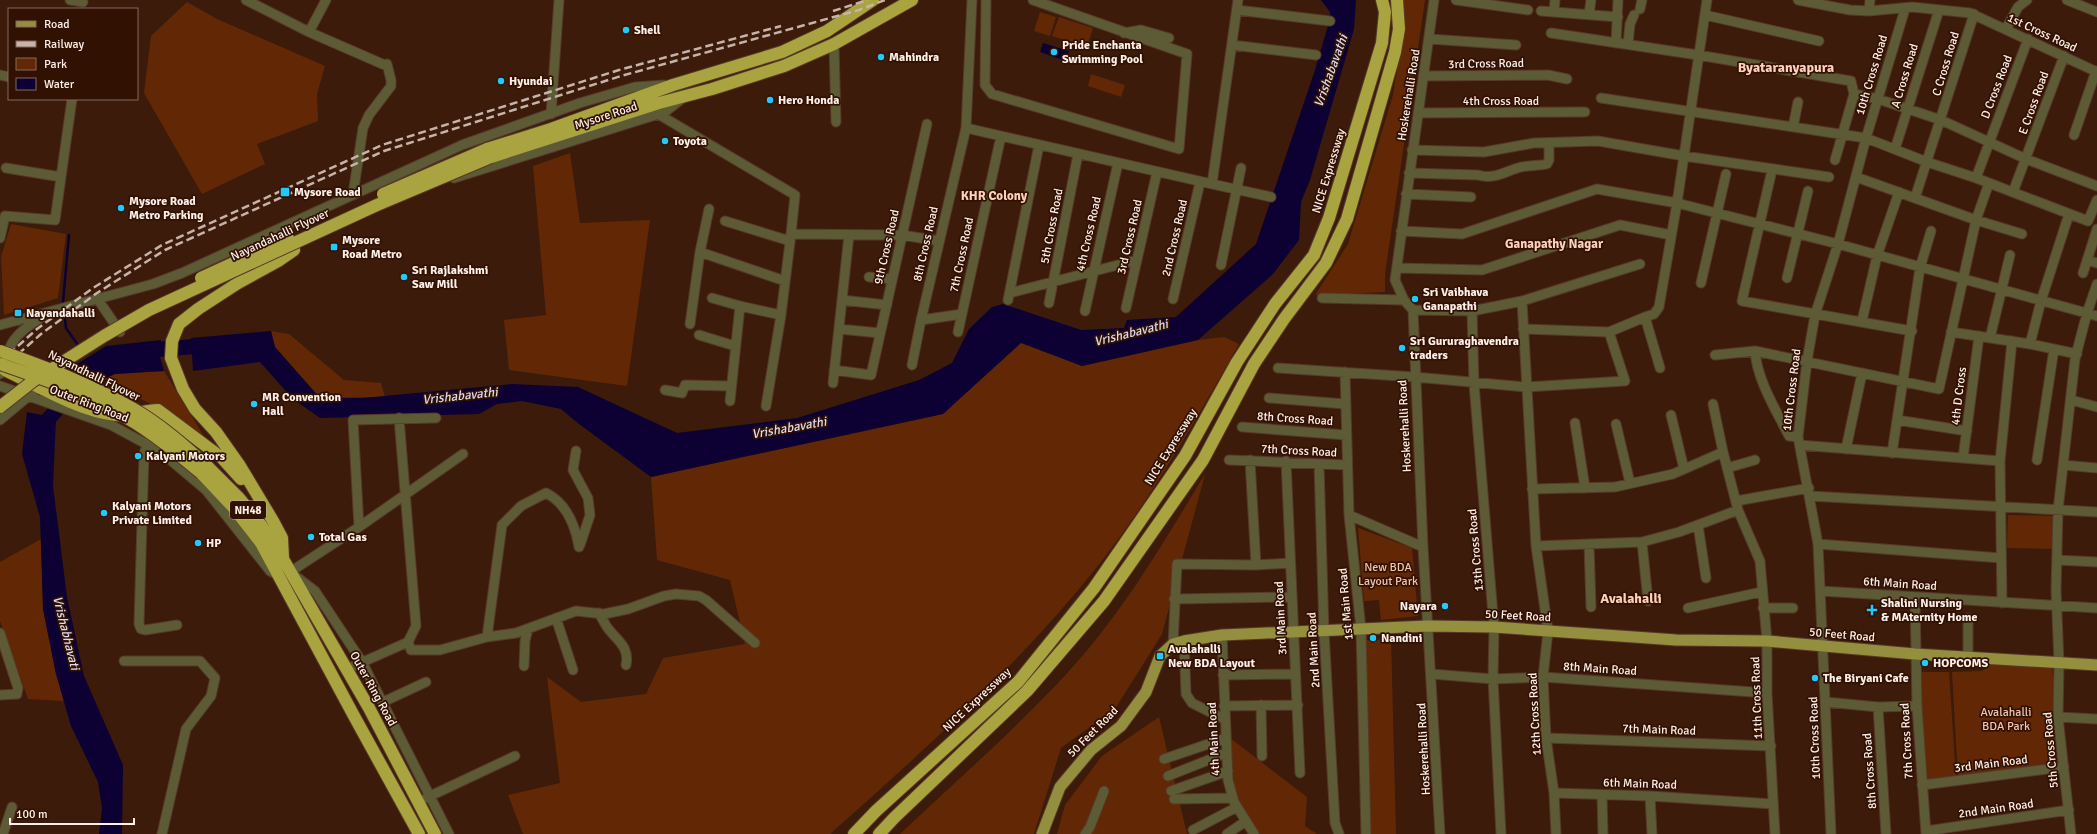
<svg xmlns="http://www.w3.org/2000/svg" width="2097" height="834" viewBox="0 0 2097 834" font-family="Signika,sans-serif">
  <style>
    .green { fill: #622805 }
    .water { fill: #0d0032 }
    .lines { fill: none; stroke-linecap: round; stroke-linejoin: round }
    .stream { stroke: #0d0032; stroke-width: 2.5 }
    .river { stroke: #0d0032; stroke-width: 15 }
    .minor-casing { stroke: #573929; stroke-width: 11 }
    .major-casing { stroke: #573929; stroke-width: 13 }
    .highway-casing { stroke: #573929; stroke-width: 14 }
    .minor { stroke: #5c5b36; stroke-width: 9 }
    .major { stroke: #938f3e; stroke-width: 11 }
    .highway { stroke: #a9a43f; stroke-width: 12 }
    .rail { stroke: #c6b3a9; stroke-width: 2.5; stroke-dasharray: 8 4; stroke-linecap: butt }
    .highway-bridge-casing { stroke: #573929; stroke-width: 14; stroke-linecap: butt }
    .highway-bridge { stroke: #a9a43f; stroke-width: 12 }
    .poi-dot { fill: #21c9fd; stroke: #311102; stroke-width: 1.5 }
    .labels { text-anchor: middle; dominant-baseline: central; stroke-width: 3.5; stroke-linejoin: round; paint-order: stroke }
    .shield { fill: #311102; stroke: #c0ada4; stroke-width: 1 }
    .shield-label { font-size: 11px; font-weight: bold; fill: #fef0e9 }
    .poi-label { font-size: 12px; font-weight: bold; fill: #fef0e9; stroke: #311102; text-anchor: start }
    .street-label { font-size: 12px; fill: #fef0e9; stroke: #311102 }
    .park-label { font-size: 12px; fill: #f2c4ae; stroke: #311102 }
    .water-label { font-size: 13px; font-style: italic; fill: #dbdbf1; stroke: #311102 }
    .neighbourhood-label { font-size: 13px; font-weight: bold; fill: #ffd1bd; stroke: #311102 }
    .quarter-label { font-size: 14px; font-weight: bold; fill: #ffd1bd; stroke: #311102 }
  </style>
  <rect width="100%" height="100%" fill="#3c1b0a"/>
  <path class="green" d="M1403,0h22l-40,274v18l-70,3 33,-51 45,-149 11,-68z
    M187,2l30,17 108,47 -8,28 1,27 -61,23 8,20 -63,30 -58,-101 7,-57z
    M1040,12l16,5 -6,19 -16,-5z
    M1059,17l34,11 -6,19 -35,-11z
    M1091,74l34,11 -4,12 -33,-11z
    M570,153l10,70 70,-3 -23,166 -118,-16 -5,-50 42,-5 -13,-149z
    M11,224l55,10 -8,64 -54,17 -3,-58z
    M271,331l18,3 55,46 37,3 4,14 -65,1 -45,-51z
    M1224,337l15,7c-42,74 -85,150 -138,218 -79,100 -175,187 -271,272h-307l-15,-39 52,-12 -13,-106 34,25 65,-8 17,-36 82,-14 -15,-64 -73,-20 -6,-83 292,-63 78,-72 61,24 116,-26z
    M164,371l41,67 -36,-24 -65,-35 11,-5z
    M1205,474l-43,160 -47,75 -54,39 -27,86h-134c57,-54 117,-106 170,-164 53,-58 94,-128 135,-196z
    M2008,515l48,1v33l-49,-1z
    M1358,528l54,20 6,68 -37,4 -2,-20 -15,1z
    M41,539l2,70 13,65 8,27 -36,-2 -28,-78v-59z
    M1391,639l5,195h-26l-6,-194z
    M1993,662l59,4 11,99 -105,13 -6,-106 30,-1z
    M1918,672h31l7,106 -32,4z
    M1159,717l28,117h-130l8,-29 37,-49z
    M1230,738l77,59 -2,29 12,8h-60l-22,-35z"/>
  <path class="water" d="M1321,0h35l-2,29 -44,151 -9,22 -2,38 -26,34 -75,66 -116,26 -61,-23 -78,71 -292,63 -72,-53 -18,-15 -39,-8 -25,3 -18,10 -159,4 -27,-19 -33,-37 -67,9 -2,-33 80,-7 4,16 45,51h43l149,-14 66,3 99,46 120,-15 122,-38 33,-17 17,-34 23,-22 11,-3 78,26 43,-2 3,-8 49,-3 80,-73 58,-171 16,-54v-7z
    M1043,43l26,8 -3,10 -26,-9z
    M161,340l-1,17 4,14 -49,3 -11,5 -30,-13 32,-20z
    M27,412l29,6 -3,68 14,111 17,79 39,89 -1,69h-23l3,-26 -4,-26 -27,-56 -15,-52 -13,-65 -3,-92 -18,-63z"/>
  <g class="lines">
    <path class="stream" d="M69,235l-6,67 3,26 14,20"/>
    <path class="river" d="M140,351l72,-6
      M44,434v-10l43,-49 19,-14"/>
    <g class="minor-casing">
      <path id="minor" d="M70,0l13,2
        M246,0l63,32 78,34
        M986,0l-1,85 7,9 187,55 8,-95 -154,-54
        M1434,0l-39,280 9,20 9,10 10,237 17,287
        M1456,0l72,10
        M1798,0l52,10 19,1
        M1870,0l-1,11 43,-4 58,6 127,59
        M2067,0l30,12
        M1640,9l2,-9
        M1237,10l93,11
        M1541,11l77,6
        M1554,11l1,-11
        M1589,14l2,-14
        M1705,15l114,26
        M2006,29l12,-22 9,-7
        M309,32l17,-32
        M1124,33l17,-3 28,8
        M1551,33l147,22 153,26 3,13 24,5 63,21 85,39 71,27
        M1430,39l86,6
        M2028,39l-52,139 112,43 9,-21
        M1616,43l2,-43
        M834,44l2,78
        M1628,44l2,-20 4,-9
        M1232,45l84,10
        M0,75l9,2
        M1423,76l125,-1 19,4
        M1601,98l265,40 61,24 49,16
        M1418,113l167,-1
        M551,114l8,-114
        M658,114l137,81 -4,39
        M1793,127l5,-25
        M966,128l246,56 26,-184
        M2074,135l22,-64
        M1895,149l44,-139
        M1412,150l72,2 50,-9 64,-2 86,15 145,21
        M1835,160l19,-66
        M6,168l55,9
        M1772,170l-30,131 170,30
        M1409,173l69,2c17,5 27,-4 43,-8 9,-2 18,-1 26,-3l2,-4v-17
        M1856,177l120,43 46,14
        M454,178l211,-66 18,-14
        M1212,184l59,13
        M2013,192l51,-136
        M353,194l10,-66 6,-13 22,-29v-6l-4,-16
        M1406,194l65,3
        M1915,198l59,-184
        M709,209l-9,43 85,29
        M725,221l65,20
        M1401,231l61,3 135,-45 80,14 161,41 259,72
        M0,238l5,-22 50,4 17,-121
        M2087,260l10,3
        M1221,265l20,-97
        M1397,268l85,2 138,-45 51,10
        M2083,273l14,-44
        M869,277l23,2
        M1787,278l21,-87
        M1701,283l25,-109
        M1010,293l127,-33
        M97,298l23,34
        M712,298l28,8 -10,95
        M1322,298l82,2
        M1173,299l27,-117
        M842,300l45,5
        M1008,300l31,-155
        M1522,301l14,245 12,85 -5,46 3,61 8,55 2,41
        M1049,303l29,-149
        M740,306l41,9
        M1126,308l31,-136
        M1413,310l59,1 50,-10 118,-37
        M1085,311l33,-148
        M1472,311l2,73 20,243 -1,52 8,155
        M1645,317l9,-3 5,-7 18,-104 30,-203
        M921,320l41,-6
        M1862,321l15,-65 22,-64
        M690,324l10,-72
        M0,325l153,-41 29,-11 280,-128 118,-42 55,-16 29,-2
        M839,329l41,4
        M958,332l43,-196
        M1609,332l36,-15 15,51
        M1951,332l79,12 47,10
        M699,335l36,11
        M1990,338l20,-83
        M2030,344l11,-43 28,-87
        M1755,351c2,29 21,59 34,85l9,1
        M1715,355l40,-4 184,38 37,-169 13,-37
        M912,365l9,-45 45,-192 6,-128
        M1278,368l137,9 111,10 99,-6 -16,-49 -86,-3
        M834,370l37,5 56,-251
        M1345,372l4,143 12,114 5,205
        M0,374c7,-8 6,-18 10,-27 6,-14 20,-22 32,-30
        M833,383l16,-148
        M0,386l111,39 50,27 45,38 64,81 6,3
        M665,390l17,3 3,-8 46,1
        M1269,398l76,6
        M2071,400l26,7
        M1713,404l10,48
        M766,406l15,-91 10,-81 111,1 37,6
        M1671,415l13,54
        M436,418l-83,2 6,107 -69,45 25,19 47,71 87,172
        M0,420l43,-36
        M1897,420l70,11
        M1575,423l10,65
        M1616,424l14,59
        M1242,427l104,8
        M150,440l-6,13 -5,171 2,5 4,1 32,-5
        M1800,445l200,16
        M1846,449l16,-76
        M576,451l-3,19 15,28 2,17 -10,30
        M1892,453l28,-185 11,-37
        M1963,458l16,-122
        M1229,460l118,5
        M2037,460l17,-111
        M1286,461l14,312
        M1319,464l5,167 11,192 4,11
        M2063,465l34,3
        M1727,468l28,-8
        M1532,489l83,-2 58,-13 50,-22 15,58 22,51 7,80v52l8,141
        M1810,496l287,16
        M1736,501l73,-13
        M1349,515l74,32
        M1698,525l8,53
        M359,527l104,-73
        M1642,542l6,59
        M1589,544l2,63
        M1818,544l183,14
        M1536,546l106,-4 37,-10 59,-22
        M2057,560l40,2
        M1256,565l34,-2
        M1821,591l276,17
        M1915,598l2,108 9,128
        M1174,599l118,-2
        M2002,603l-2,-142 12,-120
        M1688,608l73,-16
        M1763,608h30
        M599,613c2,4 5,9 8,14 9,13 23,19 19,38
        M556,618l17,52
        M0,633l18,55 -1,6 -17,1
        M1222,635l6,145 6,22 20,32
        M487,637l15,-112 19,-19 25,-13c20,10 29,31 33,54
        M1184,641l2,53 6,9 32,16
        M408,642l3,8h29l47,-13 29,-4 60,-22 28,3 24,-5 36,-13 12,-2 23,2 7,4 49,43
        M1173,644l4,-80 79,1 -6,-105
        M1968,657v-39
        M124,661h76l15,17 -4,18 -25,33 -24,105
        M524,666l1,-25 3,-12
        M347,669l61,-27 8,-16 -17,-208
        M1432,674l61,5 50,-2 224,16
        M1223,675l72,-1
        M383,702l43,-20
        M1826,702l52,5 39,-1
        M1261,705l1,51
        M1224,706l74,-1
        M1878,707l8,127
        M2058,717l39,2
        M1546,738l225,8
        M1164,759l62,-21
        M1168,776l58,-23
        M1922,785l142,-18
        M1171,791l57,-20
        M1554,793l96,3 123,8
        M1602,795l1,39
        M1650,796l2,38
        M426,798l89,-42
        M1174,799l59,-1
        M1193,830l44,-23
        M1926,831l143,-21
        M3,834l9,-27
        M1085,834l5,-7 14,-36
        M1227,834l19,-13
        M1831,834l-13,-290 -20,-107 9,-76 8,-46 23,-71 28,-106 39,-129
        M2071,834l-13,-117 1,-54 -3,-73 2,-80 17,-151 12,-46 10,-29"/>
    </g>
    <g class="major-casing">
      <path id="major" d="M1042,834l18,-47 31,-37 30,-24 25,-34 14,-36 13,-12 11,-3 38,-6 206,-9 66,1 182,13 91,1 148,13 182,11"/>
    </g>
    <g class="highway-casing">
      <path id="highway" d="M487,149l64,-20 122,-44 109,-33 45,-21 46,-31
        M491,157l168,-54 53,-14 72,-23 50,-22 78,-44
        M5,370c33,16 74,41 111,45 14,2 28,-5 42,-5l64,48 19,21
        M207,466l32,32 22,27 22,34 86,149 66,126
        M201,473l32,34 28,36 93,173 65,118
        M283,558l-1,-20 -9,-17 -33,-55 -24,-34 -21,-23 -12,-20 -12,-31 1,-17 7,-17 19,-15 40,-26 40,-22 16,-11
        M854,834l22,-23 142,-129 76,-94 91,-132 52,-94 38,-58 39,-49 15,-37 53,-175 3,-31 -3,-12
        M879,834l15,-16 133,-127 77,-90 99,-141 51,-96 30,-45 42,-56 21,-44 48,-167 4,-23 -2,-29"/>
    </g>
    <use href="#minor" class="minor"/>
    <use href="#major" class="major"/>
    <use href="#highway" class="highway"/>
    <path class="rail" d="M833,11l35,-11
      M0,362l37,-33 56,-41 69,-43 220,-100 237,-75 162,-44
      M0,370l41,-36 56,-41 68,-43 219,-99 237,-75 238,-66 26,-10"/>
    <g class="highway-bridge-casing">
      <path id="highway-bridge" d="M383,194l104,-45
        M201,278l87,-40
        M0,351c45,16 90,33 132,57 28,16 52,37 75,58
        M0,364c43,15 88,30 127,54 26,15 50,35 74,55
        M0,407l33,-26 71,-45 45,-26 228,-105 114,-48"/>
    </g>
    <use href="#highway-bridge" class="highway-bridge"/>
  </g>
  <g class="poi-dot">
    <circle cx="626" cy="30" r="4"/>
    <circle cx="1054" cy="52" r="4"/>
    <circle cx="881" cy="57" r="4"/>
    <circle cx="501" cy="81" r="4"/>
    <circle cx="770" cy="100" r="4"/>
    <circle cx="665" cy="141" r="4"/>
    <rect x="280" y="187" width="10" height="10" rx="2"/>
    <circle cx="121" cy="208" r="4"/>
    <rect x="330" y="243" width="8" height="8" rx="2"/>
    <circle cx="404" cy="277" r="4"/>
    <circle cx="1415" cy="299" r="4"/>
    <rect x="14" y="309" width="8" height="8" rx="2"/>
    <circle cx="1402" cy="348" r="4"/>
    <circle cx="254" cy="404" r="4"/>
    <circle cx="138" cy="456" r="4"/>
    <circle cx="104" cy="513" r="4"/>
    <circle cx="311" cy="537" r="4"/>
    <circle cx="198" cy="543" r="4"/>
    <circle cx="1445" cy="606" r="4"/>
    <path d="M1870 604h4v4h4v4h-4v4h-4v-4h-4v-4h4z"/>
    <circle cx="1373" cy="638" r="4"/>
    <rect x="1156" y="652" width="8" height="8" rx="2"/>
    <circle cx="1925" cy="663" r="4"/>
    <circle cx="1815" cy="678" r="4"/>
  </g>
  <g class="labels">
    <rect class="shield" x="230" y="501" width="36" height="18" rx="3"/>
    <g class="shield-label">
      <text x="248" y="510">NH48</text>
    </g>
    <g class="poi-label">
      <text x="634" y="30">Shell</text>
      <text x="1062" y="45">Pride Enchanta<tspan x="1062" dy="14">Swimming Pool</tspan></text>
      <text x="889" y="57">Mahindra</text>
      <text x="509" y="81">Hyundai</text>
      <text x="778" y="100">Hero Honda</text>
      <text x="673" y="141">Toyota</text>
      <text x="294" y="192">Mysore Road</text>
      <text x="129" y="201">Mysore Road<tspan x="129" dy="14">Metro Parking</tspan></text>
      <text x="342" y="240">Mysore<tspan x="342" dy="14">Road Metro</tspan></text>
      <text x="412" y="270">Sri Rajlakshmi<tspan x="412" dy="14">Saw Mill</tspan></text>
      <text x="1423" y="292">Sri Vaibhava<tspan x="1423" dy="14">Ganapathi</tspan></text>
      <text x="26" y="313">Nayandahalli</text>
      <text x="1410" y="341">Sri Gururaghavendra<tspan x="1410" dy="14">traders</tspan></text>
      <text x="262" y="397">MR Convention<tspan x="262" dy="14">Hall</tspan></text>
      <text x="146" y="456">Kalyani Motors</text>
      <text x="112" y="506">Kalyani Motors<tspan x="112" dy="14">Private Limited</tspan></text>
      <text x="319" y="537">Total Gas</text>
      <text x="206" y="543">HP</text>
      <text x="1881" y="603">Shalini Nursing<tspan x="1881" dy="14">&amp; MAternity Home</tspan></text>
      <text x="1437" y="606" text-anchor="end">Nayara</text>
      <text x="1381" y="638">Nandini</text>
      <text x="1168" y="649">Avalahalli<tspan x="1168" dy="14">New BDA Layout</tspan></text>
      <text x="1933" y="663">HOPCOMS</text>
      <text x="1823" y="678">The Biryani Cafe</text>
    </g>
    <g class="street-label">
      <text transform="translate(2042 33) rotate(25)">1st Cross Road</text>
      <text transform="translate(1486 64) rotate(-1)">3rd Cross Road</text>
      <text transform="translate(1946 64) rotate(-73)">C Cross Road</text>
      <text transform="translate(1872 75) rotate(-73)">10th Cross Road</text>
      <text transform="translate(1905 76) rotate(-73)">A Cross Road</text>
      <text transform="translate(1997 87) rotate(-69)">D Cross Road</text>
      <text transform="translate(1409 95) rotate(-81)">Hoskerehalli Road</text>
      <text x="1501" y="101">4th Cross Road</text>
      <text transform="translate(2034 103) rotate(-70)">E Cross Road</text>
      <text transform="translate(606 116) rotate(-18)">Mysore Road</text>
      <text transform="translate(1329 171) rotate(-73)">NICE Expressway</text>
      <text transform="translate(1052 226) rotate(-79)">5th Cross Road</text>
      <text transform="translate(1089 234) rotate(-77)">4th Cross Road</text>
      <text transform="translate(280 235) rotate(-25)">Nayandahalli Flyover</text>
      <text transform="translate(1130 237) rotate(-77)">3rd Cross Road</text>
      <text transform="translate(1175 238) rotate(-77)">2nd Cross Road</text>
      <text transform="translate(926 244) rotate(-77)">8th Cross Road</text>
      <text transform="translate(887 247) rotate(-77)">9th Cross Road</text>
      <text transform="translate(962 255) rotate(-78)">7th Cross Road</text>
      <text transform="translate(94 376) rotate(26)">Nayandhalli Flyover</text>
      <text transform="translate(1792 390) rotate(-83)">10th Cross Road</text>
      <text transform="translate(1959 396) rotate(-83)">4th D Cross</text>
      <text transform="translate(89 404) rotate(21)">Outer Ring Road</text>
      <text transform="translate(1295 419) rotate(4)">8th Cross Road</text>
      <text transform="translate(1405 426) rotate(-93)">Hoskerehalli Road</text>
      <text transform="translate(1171 447) rotate(-58)">NICE Expressway</text>
      <text transform="translate(1299 451) rotate(3)">7th Cross Road</text>
      <text transform="translate(1476 550) rotate(-95)">13th Cross Road</text>
      <text transform="translate(1900 584) rotate(4)">6th Main Road</text>
      <text transform="translate(1346 604) rotate(-95)">1st Main Road</text>
      <text transform="translate(1518 616) rotate(3)">50 Feet Road</text>
      <text transform="translate(1281 618) rotate(-93)">3rd Main Road</text>
      <text transform="translate(1842 635) rotate(5)">50 Feet Road</text>
      <text transform="translate(1314 650) rotate(-93)">2nd Main Road</text>
      <text transform="translate(1600 669) rotate(4)">8th Main Road</text>
      <text transform="translate(373 689) rotate(61)">Outer Ring Road</text>
      <text transform="translate(1757 698) rotate(-92)">11th Cross Road</text>
      <text transform="translate(977 700) rotate(-43)">NICE Expressway</text>
      <text transform="translate(1535 714) rotate(-93)">12th Cross Road</text>
      <text transform="translate(1659 730) rotate(2)">7th Main Road</text>
      <text transform="translate(1093 732) rotate(-45)">50 Feet Road</text>
      <text transform="translate(1815 738) rotate(-92)">10th Cross Road</text>
      <text transform="translate(1214 739) rotate(-93)">4th Main Road</text>
      <text transform="translate(1907 741) rotate(-93)">7th Cross Road</text>
      <text transform="translate(1424 749) rotate(-93)">Hoskerehalli Road</text>
      <text transform="translate(2051 750) rotate(-95)">5th Cross Road</text>
      <text transform="translate(1991 764) rotate(-7)">3rd Main Road</text>
      <text transform="translate(1870 771) rotate(-94)">8th Cross Road</text>
      <text transform="translate(1640 784) rotate(2)">6th Main Road</text>
      <text transform="translate(1996 809) rotate(-8)">2nd Main Road</text>
    </g>
    <g class="park-label">
      <text x="1388" y="567">New BDA<tspan x="1388" dy="14">Layout Park</tspan></text>
      <text x="2006" y="712">Avalahalli<tspan x="2006" dy="14">BDA Park</tspan></text>
    </g>
    <g class="water-label">
      <text transform="translate(1331 71) rotate(-70)">Vrishabavathi</text>
      <text transform="translate(1131 333) rotate(-14)">Vrishabavathi</text>
      <text transform="translate(460 396) rotate(-6)">Vrishabavathi</text>
      <text transform="translate(789 428) rotate(-10)">Vrishabavathi</text>
      <text transform="translate(66 633) rotate(76)">Vrishabhavati</text>
    </g>
    <g class="neighbourhood-label">
      <text x="994" y="196">KHR Colony</text>
      <text x="1554" y="244">Ganapathy Nagar</text>
    </g>
    <g class="quarter-label">
      <text x="1786" y="67">Byataranyapura</text>
      <text x="1631" y="598">Avalahalli</text>
    </g>
  </g>
  <rect x="8" y="8" width="130" height="92" fill="#311102" stroke="#836a5e"/>
  <rect x="16" y="21" width="20" height="6" fill="#938f3e" stroke="#836a5e"/>
  <text x="44" y="28" font-size="12" fill="#fef0e9">Road</text>
  <rect x="16" y="41" width="20" height="6" fill="#c6b3a9" stroke="#836a5e"/>
  <text x="44" y="48" font-size="12" fill="#fef0e9">Railway</text>
  <rect x="16" y="58" width="20" height="12" fill="#622805" stroke="#836a5e"/>
  <text x="44" y="68" font-size="12" fill="#fef0e9">Park</text>
  <rect x="16" y="78" width="20" height="12" fill="#0d0032" stroke="#836a5e"/>
  <text x="44" y="88" font-size="12" fill="#fef0e9">Water</text>
  <path d="M10 818v6h124v-6" fill="none" stroke="#fef0e9" stroke-width="2"/>
  <text x="16" y="818" font-size="12" fill="#fef0e9" stroke="#311102" stroke-width="3" paint-order="stroke">100 m</text>
</svg>
